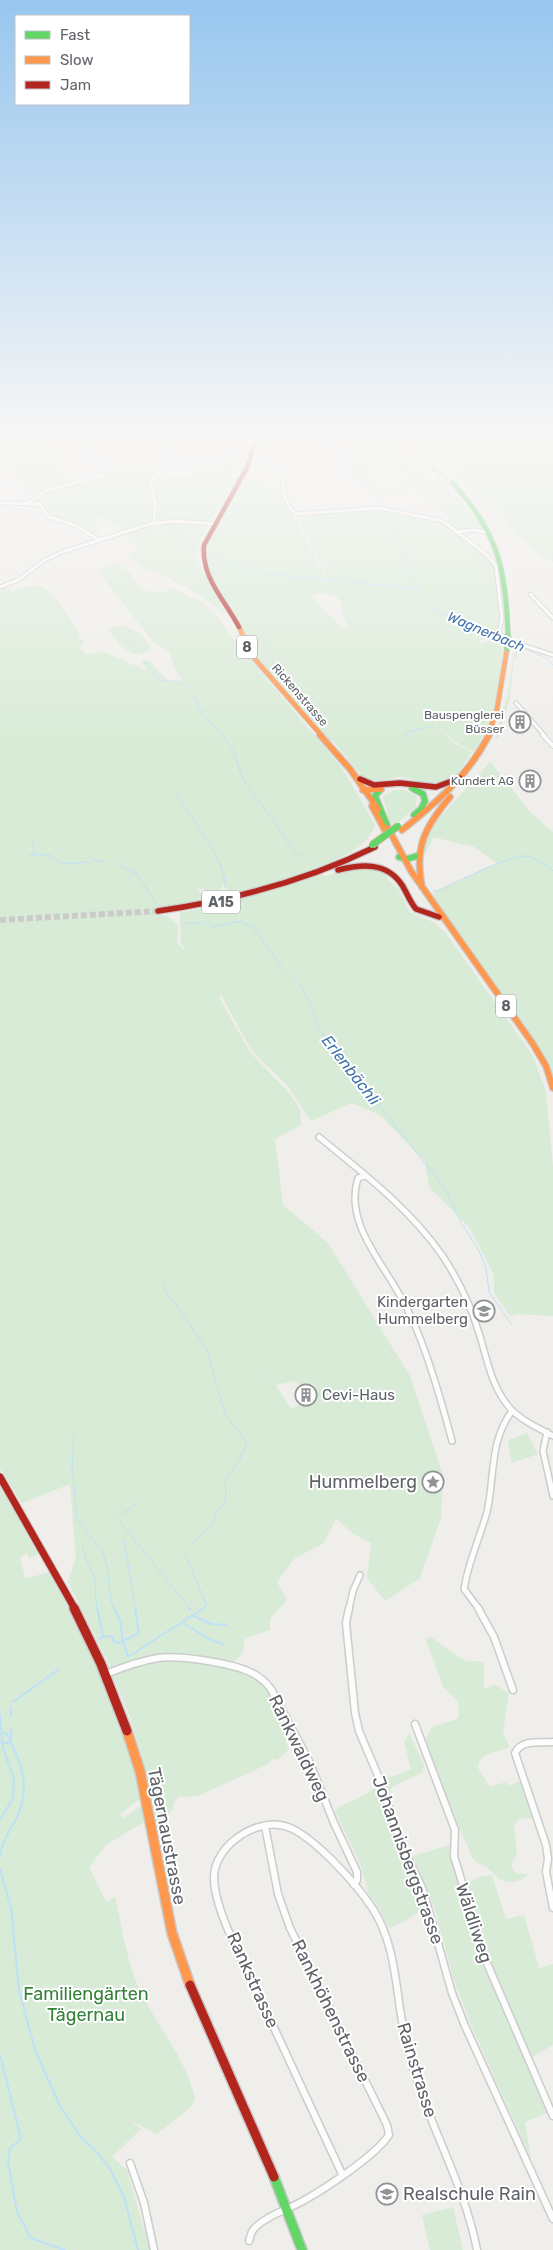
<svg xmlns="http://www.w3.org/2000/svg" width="553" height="2250" viewBox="0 0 553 2250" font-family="Rubik,sans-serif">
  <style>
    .green { fill: #d8ebd6; fill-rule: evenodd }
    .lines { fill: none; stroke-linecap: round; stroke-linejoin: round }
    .stream-far1 { stroke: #bfe0f9; stroke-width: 1 }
    .stream { stroke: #bfe0f9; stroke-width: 2 }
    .highway-tunnel-far1 { stroke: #cbcbca; stroke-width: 5; stroke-dasharray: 5 2.5; stroke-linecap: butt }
    .highway-tunnel { stroke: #cbcbca; stroke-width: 6; stroke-dasharray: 6 3; stroke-linecap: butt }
    .street-far3-casing { stroke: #cbcccc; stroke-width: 5 }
    .street-far2-casing { stroke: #cbcccc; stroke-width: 5.5 }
    .street-far1-casing { stroke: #cbcccc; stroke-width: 8 }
    .street-casing { stroke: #cbcccc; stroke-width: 9 }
    .fast-far2-casing { stroke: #cacacb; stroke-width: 6 }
    .fast-far1-casing { stroke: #cacacb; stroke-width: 8 }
    .fast-casing { stroke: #cacacb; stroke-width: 12 }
    .slow-far2-casing { stroke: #cacacb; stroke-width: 6 }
    .slow-far1-casing { stroke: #cacacb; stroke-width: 8 }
    .slow-casing { stroke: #cacacb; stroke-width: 12 }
    .jam-far3-casing { stroke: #cacacb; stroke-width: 6 }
    .jam-far2-casing { stroke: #cacacb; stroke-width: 8 }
    .jam-far1-casing { stroke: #cacacb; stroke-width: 9 }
    .jam-casing { stroke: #cacacb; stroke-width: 12 }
    .street-far3 { stroke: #fdfcfc; stroke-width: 3 }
    .street-far2 { stroke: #fdfcfc; stroke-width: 4 }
    .street-far1 { stroke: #fdfcfc; stroke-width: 5 }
    .street { stroke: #fdfcfc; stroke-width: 6 }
    .fast-far2 { stroke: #63d668; stroke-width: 4.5 }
    .fast-far1 { stroke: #63d668; stroke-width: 5.5 }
    .fast { stroke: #63d668; stroke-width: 9 }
    .slow-far2 { stroke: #ff974d; stroke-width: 4.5 }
    .slow-far1 { stroke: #ff974d; stroke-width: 5.5 }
    .slow { stroke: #ff974d; stroke-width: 9 }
    .jam-far3 { stroke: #b3261e; stroke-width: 4.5 }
    .jam-far2 { stroke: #b3261e; stroke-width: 5.5 }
    .jam-far1 { stroke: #b3261e; stroke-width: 7 }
    .jam { stroke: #b3261e; stroke-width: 9 }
    .fast-bridge-far1-casing { stroke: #c8b996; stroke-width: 7; stroke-linecap: butt }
    .fast-bridge-casing { stroke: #c8b996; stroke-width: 8; stroke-linecap: butt }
    .fast-bridge-far1 { stroke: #63d668; stroke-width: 5 }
    .fast-bridge { stroke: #63d668; stroke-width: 6 }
    .labels { text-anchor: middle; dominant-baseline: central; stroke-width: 4; stroke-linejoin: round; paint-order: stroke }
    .far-street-label { font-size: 12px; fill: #5f6368; stroke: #fff }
    .far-poi-label { font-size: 12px; fill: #5f6368; stroke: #fff; text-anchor: end }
    .far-water-label { font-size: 14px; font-style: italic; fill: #4174aa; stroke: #fff }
    .shield { fill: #fff; stroke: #8f9295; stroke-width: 1 }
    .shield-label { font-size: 14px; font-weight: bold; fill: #5f6368 }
    .poi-label { font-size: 15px; fill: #5f6368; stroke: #fff; text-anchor: end }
    .water-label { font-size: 16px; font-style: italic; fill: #4174aa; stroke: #fff }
    .near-poi-label { font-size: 18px; fill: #5f6368; stroke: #fff; text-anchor: end }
    .near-street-label { font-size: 18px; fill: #5f6368; stroke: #fff }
    .near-park-label { font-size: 18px; fill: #348238; stroke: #fff }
  </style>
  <rect width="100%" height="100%" fill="#efeeea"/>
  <path class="green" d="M45,443l26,40 46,-11 41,-2 -4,7 46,-2 4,-14h6v5l24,-3 -4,15 8,1c-13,20 -39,55 -43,77l31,59c-16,-13 -34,-25 -52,-34 -16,-9 -36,-12 -47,-27l13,-6 -18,-13 38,-14 -6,-5v-6l-3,13 -25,9 -23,-16 -10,5 6,11 -6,3 -18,-10 -22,-6 -12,-13 -13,-3 8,-5 -7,-5 -29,-50z
    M358,443h31l21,16 -35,6 -2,11 -7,3 12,8 20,-2 5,2 4,-7 6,-2 -2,-5h-16l-7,-8c25,-4 26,1 46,15l17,-2 5,3 -11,6 34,32 3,10 -26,1 -9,-8 2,-4 -13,-13 -18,-12v-5l-13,1 3,7c-38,-3 -51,-9 -69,-43l16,-3 4,-5z
    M414,443h17l9,6 1,6 -13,3 -14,-11 2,-2z
    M444,443h109v119l-14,-8 -35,-31 6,-3 -54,-43v-2l6,-1 -1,-13 -5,-10 -3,1z
    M241,480l20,2 6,5 20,-1 -1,13 3,9 38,72h1l-32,-66 89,-6 58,13 37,29 16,16 6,52 -3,13h-6l-14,11 3,3 1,-3 10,-1 10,6 -4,43 -9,33 -15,29 -13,-6 -23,-17 17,15 16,8 -16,24 -11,6 -12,3 -31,-8 -31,4 -10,-6 -28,-34 -5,-1 -73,-85 -14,-26 -2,-10 3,-2 -6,1 -21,-32 -14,-32zM323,593l13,3 5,6v6l7,20 -4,1 -23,-21 -9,-12z
    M116,562l14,11 13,18 20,1 10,-4 33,17 18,20 4,8 114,135 33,57c-9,26 -36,31 -57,44l7,7c21,-5 39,-10 61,-3l1,6 11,10 12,23 23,10 12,10 79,111 9,13 13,36 7,75v149l-34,-2 -9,2 -16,-24v-17l-25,-48 -40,-40 -4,-26 -45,-46 -29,-12 -40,18 -25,-37 -35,-34 -29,-54 -3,1 31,55 40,42 10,15 1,16 -26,14 8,66 45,38 82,133 33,99 -2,43 -21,60 -35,23 -18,-23 4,-35 -17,-9 -18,-15 -12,24 -29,15 -18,24 10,18 -17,19v11l-24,8 -2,-3c2,13 -2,22 -13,29l32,15 27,49 -4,10 2,13 -11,9 -4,-1 -7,6 -68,31 -20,1 -5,8v5l-17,19c-9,-55 -20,-108 -46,-157l50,-14h22l-32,-2 -39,12 -43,-86 8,-25 -6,-73 -48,19 -22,-34v-880l7,-2 4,5c9,-2 18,-8 27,-6 15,2 34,35 42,48l-2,2 6,6 -4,6 6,7 16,-4 46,20 -7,-9 8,-2 19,21 14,-1 -8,-13 -4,-14 -17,-11 -56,-72zM224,883l10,19 -54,11 1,30 4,6 -1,1 -7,-8 1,-16 -11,-10 -10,-1 -2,-5 74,-13 -4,-6 -25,1 -3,-4 13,2 11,-1zM265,1370l11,15 20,-4 6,7 12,-4 4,10 -3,6 -24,8z
    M124,625l18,10 9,11 -1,5c-24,10 -31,-8 -43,-23z
    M515,650h3l-1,7 -3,3 -4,38 -12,40h-3l12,-42z
    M490,762l42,52 21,18v246l-116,-174 -4,-12 64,-29 -23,-16 -41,-10 -10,22h-3l6,-24 7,-10z
    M394,790h11l12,6 -1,11 -20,17 -6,-1 -7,-27z
    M527,1433l11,21 -26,9 -4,-19 1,-4z
    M3,1485l39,68 -13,5 -2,-5 -7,4 5,22 28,-8 26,47 38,91 10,37 9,24 5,28 -21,16 4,4 18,-13 2,17 -38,23 -17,22 17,35 9,-5c6,25 12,63 22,86 16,40 49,73 58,116l-4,8 -34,27 -27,-14 11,9 -29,28 15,13 23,80h-150v-763z
    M431,1637c9,6 27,22 37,24 6,1 11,-1 16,1v26l11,-3 14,8 -6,40 6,12 -1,3c-13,6 -28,2 -30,20l12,19 16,-5 2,4 12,-5 14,38 -13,-1 -7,7 3,27 -6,14c4,10 9,7 17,8 -5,8 -19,10 -27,6 -5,-3 -10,-10 -16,-14 -6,-3 -9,-3 -13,-9l-44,-105 -2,-14 6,-11 23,-7 4,-3 -1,-16 -15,-14 -16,-44 -1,-4z
    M409,1733l15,32 -1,7 -31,15c-11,33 11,64 24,93 4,8 6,17 9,26 -6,7 -27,20 -36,22l-9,-18 -12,-18 -7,-26 -26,-55c7,-8 16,-9 25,-14 10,-5 14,-11 25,-13l1,-5 25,-10 -7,-28z
    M450,1845l1,14 11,26 20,-9 10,-1 14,44 18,-4 15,53 14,-4v81l-28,16 22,52 -22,9 6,37 -60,-134 -17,-45 -21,-76 -20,-48z
    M453,2207l10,43h-33l-8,-35z"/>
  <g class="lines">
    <path class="stream-far1" d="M78,443l49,50 35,28
      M333,443l13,26 8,9 25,19 45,104 10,9 71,30
      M0,484l21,-4 12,17
      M44,494l15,-5
      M165,523l36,29
      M205,553l44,19 78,8
      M331,580l87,9
      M115,628l22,26
      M271,638l-9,10 10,12
      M509,642l35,15 9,8
      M144,661l17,20h10
      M273,661l19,32 22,28
      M175,681c18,6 19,20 29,34 7,10 17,18 25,29 7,10 8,21 13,32 9,17 22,31 33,47 12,18 11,21 29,35
      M408,739l-2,-4 2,-3 25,-6
      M177,795c14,22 51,69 48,93
      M33,843v7l3,4
      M29,855h21l9,7 9,2 20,-2
      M93,860l12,2
      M118,864l20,11 19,30
      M433,890l5,1c17,-8 71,-36 88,-35 9,1 20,9 27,15
      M186,923h17
      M212,927l28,-6 13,7 28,38 19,19 12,21 6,22 127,161 16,33
      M463,1225l16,26 7,17 3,24 23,33
      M162,1284l7,14 4,2 34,50 18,64 22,29 -8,18 -14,20 1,14 -3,12 -6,3c-3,16 -13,23 -25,33
      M74,1434l-2,33 5,52 26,34 4,13 4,35 4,8
      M121,1514l18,-11
      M116,1517l74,92
      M124,1539l11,70
      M83,1546c0,15 11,23 12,35 1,10 0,17 2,28
      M185,1554l22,52 -5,3"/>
    <path class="stream" d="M97,1608l6,28
      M135,1608l4,25 -16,8 5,16 76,-49
      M189,1608l1,2
      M194,1616l17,8 15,1
      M185,1624l22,14 17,7
      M100,1639l1,-2 12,-1 -1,4 7,3 4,-2 -3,-21 -6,-12
      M13,1702l46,-33
      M11,1707v9
      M0,1715l3,33 11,31 -1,20 -13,20
      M11,1729v12
      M0,1742l11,2
      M0,1857c2,-14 8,-24 15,-36 17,-33 7,-54 -7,-86l-5,-2
      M0,1869l11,39 8,82 16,60 25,56 21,31 14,13 15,19 14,28 14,53
      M0,2055l21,84 -11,9 -2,14 9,50 14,26 33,12"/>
    <path class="highway-tunnel-far1" d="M408,450l45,33"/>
    <path class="highway-tunnel" d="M0,920l158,-9"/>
    <g class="street-far3-casing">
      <path id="street-far3" d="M164,443l4,20
        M251,456c51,12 20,39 45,58l83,-6 64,13 44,34 9,11 6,52 -3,16 14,8 40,13
        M0,503l39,1 10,13 26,8 24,15
        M28,503l18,-12 61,-17
        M154,523l1,-18 -4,-22c16,-29 38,-19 66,-24 10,-2 19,-8 30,-10 9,-2 18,0 26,-6
        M457,532l16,-2 17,3
        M0,587l18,-7 27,-20 17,-8 88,-28 25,-3 40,3
        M530,594l23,24
        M516,703l29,33"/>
    </g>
    <g class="street-far2-casing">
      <path id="street-far2" d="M543,735l10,11"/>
    </g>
    <g class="street-far1-casing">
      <path id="street-far1" d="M319,1137c44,36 90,71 123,118 16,24 29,51 37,78 8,25 12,53 30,74 11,13 29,21 44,29
        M365,1176l-7,2c-13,40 18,77 37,109 8,13 15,27 21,41 15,36 26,75 36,113
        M547,1432l-4,19 10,45
        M349,1609l4,-18 7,-16
        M479,1609l-15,-20 2,-10c5,-23 15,-45 21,-67 8,-36 2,-70 25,-101"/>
    </g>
    <g class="street-casing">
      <path id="street" d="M349,1608l-3,15 9,90 4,18 20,47 22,65 22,47 29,103 13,33 88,193
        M478,1608l16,29 19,53
        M106,1674c17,-7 34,-13 52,-16 21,-3 73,5 92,14 9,4 15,9 21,17l38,72 25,62 23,49v8l-3,5
        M415,1724l40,106 -1,26 32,105 67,155
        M553,1742c-13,1 -31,-3 -38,11l31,92 2,14 -2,13 7,36
        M130,2163l14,40 10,47
        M342,2174c-29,-62 -57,-123 -86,-185 -14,-30 -41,-78 -42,-110 -1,-31 37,-58 66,-54 28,3 78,61 93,84 19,30 22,65 27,100 3,21 8,41 14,62 18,60 51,116 63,179
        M249,2241c1,-3 2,-8 4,-11 10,-13 36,-21 50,-29 23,-13 72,-45 86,-66l-2,-10 -97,-197 -12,-34 -13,-68"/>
    </g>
    <g class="fast-far2-casing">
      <path id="fast-far2" d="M453,483c45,50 53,86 55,152"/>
    </g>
    <g class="fast-far1-casing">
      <path id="fast-far1" d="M412,788l11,6 2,7 -4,8 -7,6
        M381,789l-6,7 12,29
        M399,857l8,2 10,-3"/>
    </g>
    <g class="fast-casing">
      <path id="fast" d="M274,2177l28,73"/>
    </g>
    <g class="slow-far2-casing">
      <path id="slow-far2" d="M399,443l9,7
        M239,627l14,30 69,79
        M488,736l9,-27 10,-60"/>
    </g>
    <g class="slow-far1-casing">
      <path id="slow-far1" d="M320,735l30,34 28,40
        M363,790l18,-1
        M372,806l15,28
        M388,828l23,43 122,173 13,22 7,22
        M402,830c35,-28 66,-54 87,-95
        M422,887c-8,-40 3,-60 28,-90"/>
    </g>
    <g class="slow-casing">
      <path id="slow" d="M127,1731l13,40 32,162 18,52"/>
    </g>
    <g class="jam-far3-casing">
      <path id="jam-far3" d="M239,627c-14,-27 -38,-49 -35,-82l44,-79 6,-23"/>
    </g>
    <g class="jam-far2-casing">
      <path id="jam-far2" d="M360,779l14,6 26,-2 36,4 24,-9
        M338,870c24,-6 49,-8 64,15 5,8 8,17 14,24l23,8
        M158,911c76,-11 148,-30 217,-64"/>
    </g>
    <g class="jam-far1-casing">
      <path id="jam-far1" d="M0,1477l75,132"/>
    </g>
    <g class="jam-casing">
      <path id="jam" d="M74,1608l27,56 26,67
        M190,1985l84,192"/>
    </g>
    <use href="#street-far3" class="street-far3"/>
    <use href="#street-far2" class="street-far2"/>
    <use href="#street-far1" class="street-far1"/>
    <use href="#street" class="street"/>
    <use href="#fast-far2" class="fast-far2"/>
    <use href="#fast-far1" class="fast-far1"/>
    <use href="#fast" class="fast"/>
    <use href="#slow-far2" class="slow-far2"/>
    <use href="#slow-far1" class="slow-far1"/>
    <use href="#slow" class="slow"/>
    <use href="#jam-far3" class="jam-far3"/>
    <use href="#jam-far2" class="jam-far2"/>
    <use href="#jam-far1" class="jam-far1"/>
    <use href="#jam" class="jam"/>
    <g class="fast-bridge-far1-casing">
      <path id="fast-bridge-far1" d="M507,649l1,-14"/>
    </g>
    <g class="fast-bridge-casing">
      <path id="fast-bridge" d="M372,845l26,-19"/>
    </g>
    <use href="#fast-bridge-far1" class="fast-bridge-far1"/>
    <use href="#fast-bridge" class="fast-bridge"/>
  </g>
  <linearGradient id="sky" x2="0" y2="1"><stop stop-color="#97c6ef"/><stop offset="0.58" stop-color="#f8f7f6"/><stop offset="1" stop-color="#f8f7f6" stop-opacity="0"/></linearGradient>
  <rect width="553" height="758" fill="url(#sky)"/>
  <defs>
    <g id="building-ring" transform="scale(1.125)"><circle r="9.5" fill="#fff" stroke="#919496" stroke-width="1.5"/><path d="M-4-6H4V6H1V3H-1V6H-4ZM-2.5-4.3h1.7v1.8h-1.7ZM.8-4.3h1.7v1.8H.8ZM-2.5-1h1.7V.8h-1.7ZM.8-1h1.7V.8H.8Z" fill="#919496"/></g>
    <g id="school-ring" transform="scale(1.125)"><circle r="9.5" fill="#fff" stroke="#919496" stroke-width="1.5"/><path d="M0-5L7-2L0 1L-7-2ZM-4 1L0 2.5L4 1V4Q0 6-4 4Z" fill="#919496"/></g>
    <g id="sight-ring" transform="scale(1.125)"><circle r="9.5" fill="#fff" stroke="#919496" stroke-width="1.5"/><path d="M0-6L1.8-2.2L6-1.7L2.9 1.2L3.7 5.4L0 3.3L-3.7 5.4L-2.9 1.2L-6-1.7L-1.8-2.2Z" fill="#919496"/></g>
  </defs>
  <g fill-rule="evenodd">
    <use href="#building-ring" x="520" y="722"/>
    <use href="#building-ring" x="530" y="781"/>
    <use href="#school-ring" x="484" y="1311"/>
    <use href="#building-ring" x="306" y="1395"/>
    <use href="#sight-ring" x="433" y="1482"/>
    <use href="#school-ring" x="387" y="2194"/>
  </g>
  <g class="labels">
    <g class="far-street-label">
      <text transform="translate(300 695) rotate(49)">Rickenstrasse</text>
    </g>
    <g class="far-poi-label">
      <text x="504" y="715">Bauspenglerei<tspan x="504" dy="14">Büsser</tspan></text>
      <text x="514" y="781">Kundert AG</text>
    </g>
    <g class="far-water-label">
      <text transform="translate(486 632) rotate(23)">Wagnerbach</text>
    </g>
    <g class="shield">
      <rect x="237" y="635.5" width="20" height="23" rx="4"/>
      <rect x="202" y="890.5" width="38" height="23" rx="4"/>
      <rect x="496" y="994.5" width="20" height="23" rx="4"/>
    </g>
    <g class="shield-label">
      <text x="247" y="647">8</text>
      <text x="221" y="902">A15</text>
      <text x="506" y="1006">8</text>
    </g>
    <g class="poi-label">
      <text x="468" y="1302">Kindergarten<tspan x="468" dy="17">Hummelberg</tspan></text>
      <text x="322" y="1395" text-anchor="start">Cevi-Haus</text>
    </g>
    <g class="water-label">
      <text transform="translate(351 1070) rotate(52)">Erlenbächli</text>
    </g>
    <g class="near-poi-label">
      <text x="417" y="1482">Hummelberg</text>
      <text x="403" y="2194" text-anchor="start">Realschule Rain</text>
    </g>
    <g class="near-street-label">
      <text transform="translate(299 1748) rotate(64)">Rankwaldweg</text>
      <text transform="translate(167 1836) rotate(79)">Tägernaustrasse</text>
      <text transform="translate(408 1860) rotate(70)">Johannisbergstrasse</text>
      <text transform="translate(474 1923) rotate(72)">Wäldliweg</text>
      <text transform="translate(253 1980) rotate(66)">Rankstrasse</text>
      <text transform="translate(331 2011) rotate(64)">Rankhöhenstrasse</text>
      <text transform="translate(417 2070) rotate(73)">Rainstrasse</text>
    </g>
    <g class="near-park-label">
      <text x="86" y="1994">Familiengärten<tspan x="86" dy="21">Tägernau</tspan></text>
    </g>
  </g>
  <rect x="15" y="15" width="175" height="90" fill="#ffffff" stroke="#bfc1c3"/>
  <rect x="25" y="31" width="25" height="8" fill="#63d668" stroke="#bfc1c3"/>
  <text x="60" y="40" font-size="15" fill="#5f6368">Fast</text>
  <rect x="25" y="56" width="25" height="8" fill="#ff974d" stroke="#bfc1c3"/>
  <text x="60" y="65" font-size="15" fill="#5f6368">Slow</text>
  <rect x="25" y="81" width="25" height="8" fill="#b3261e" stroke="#bfc1c3"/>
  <text x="60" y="90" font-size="15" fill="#5f6368">Jam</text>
</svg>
